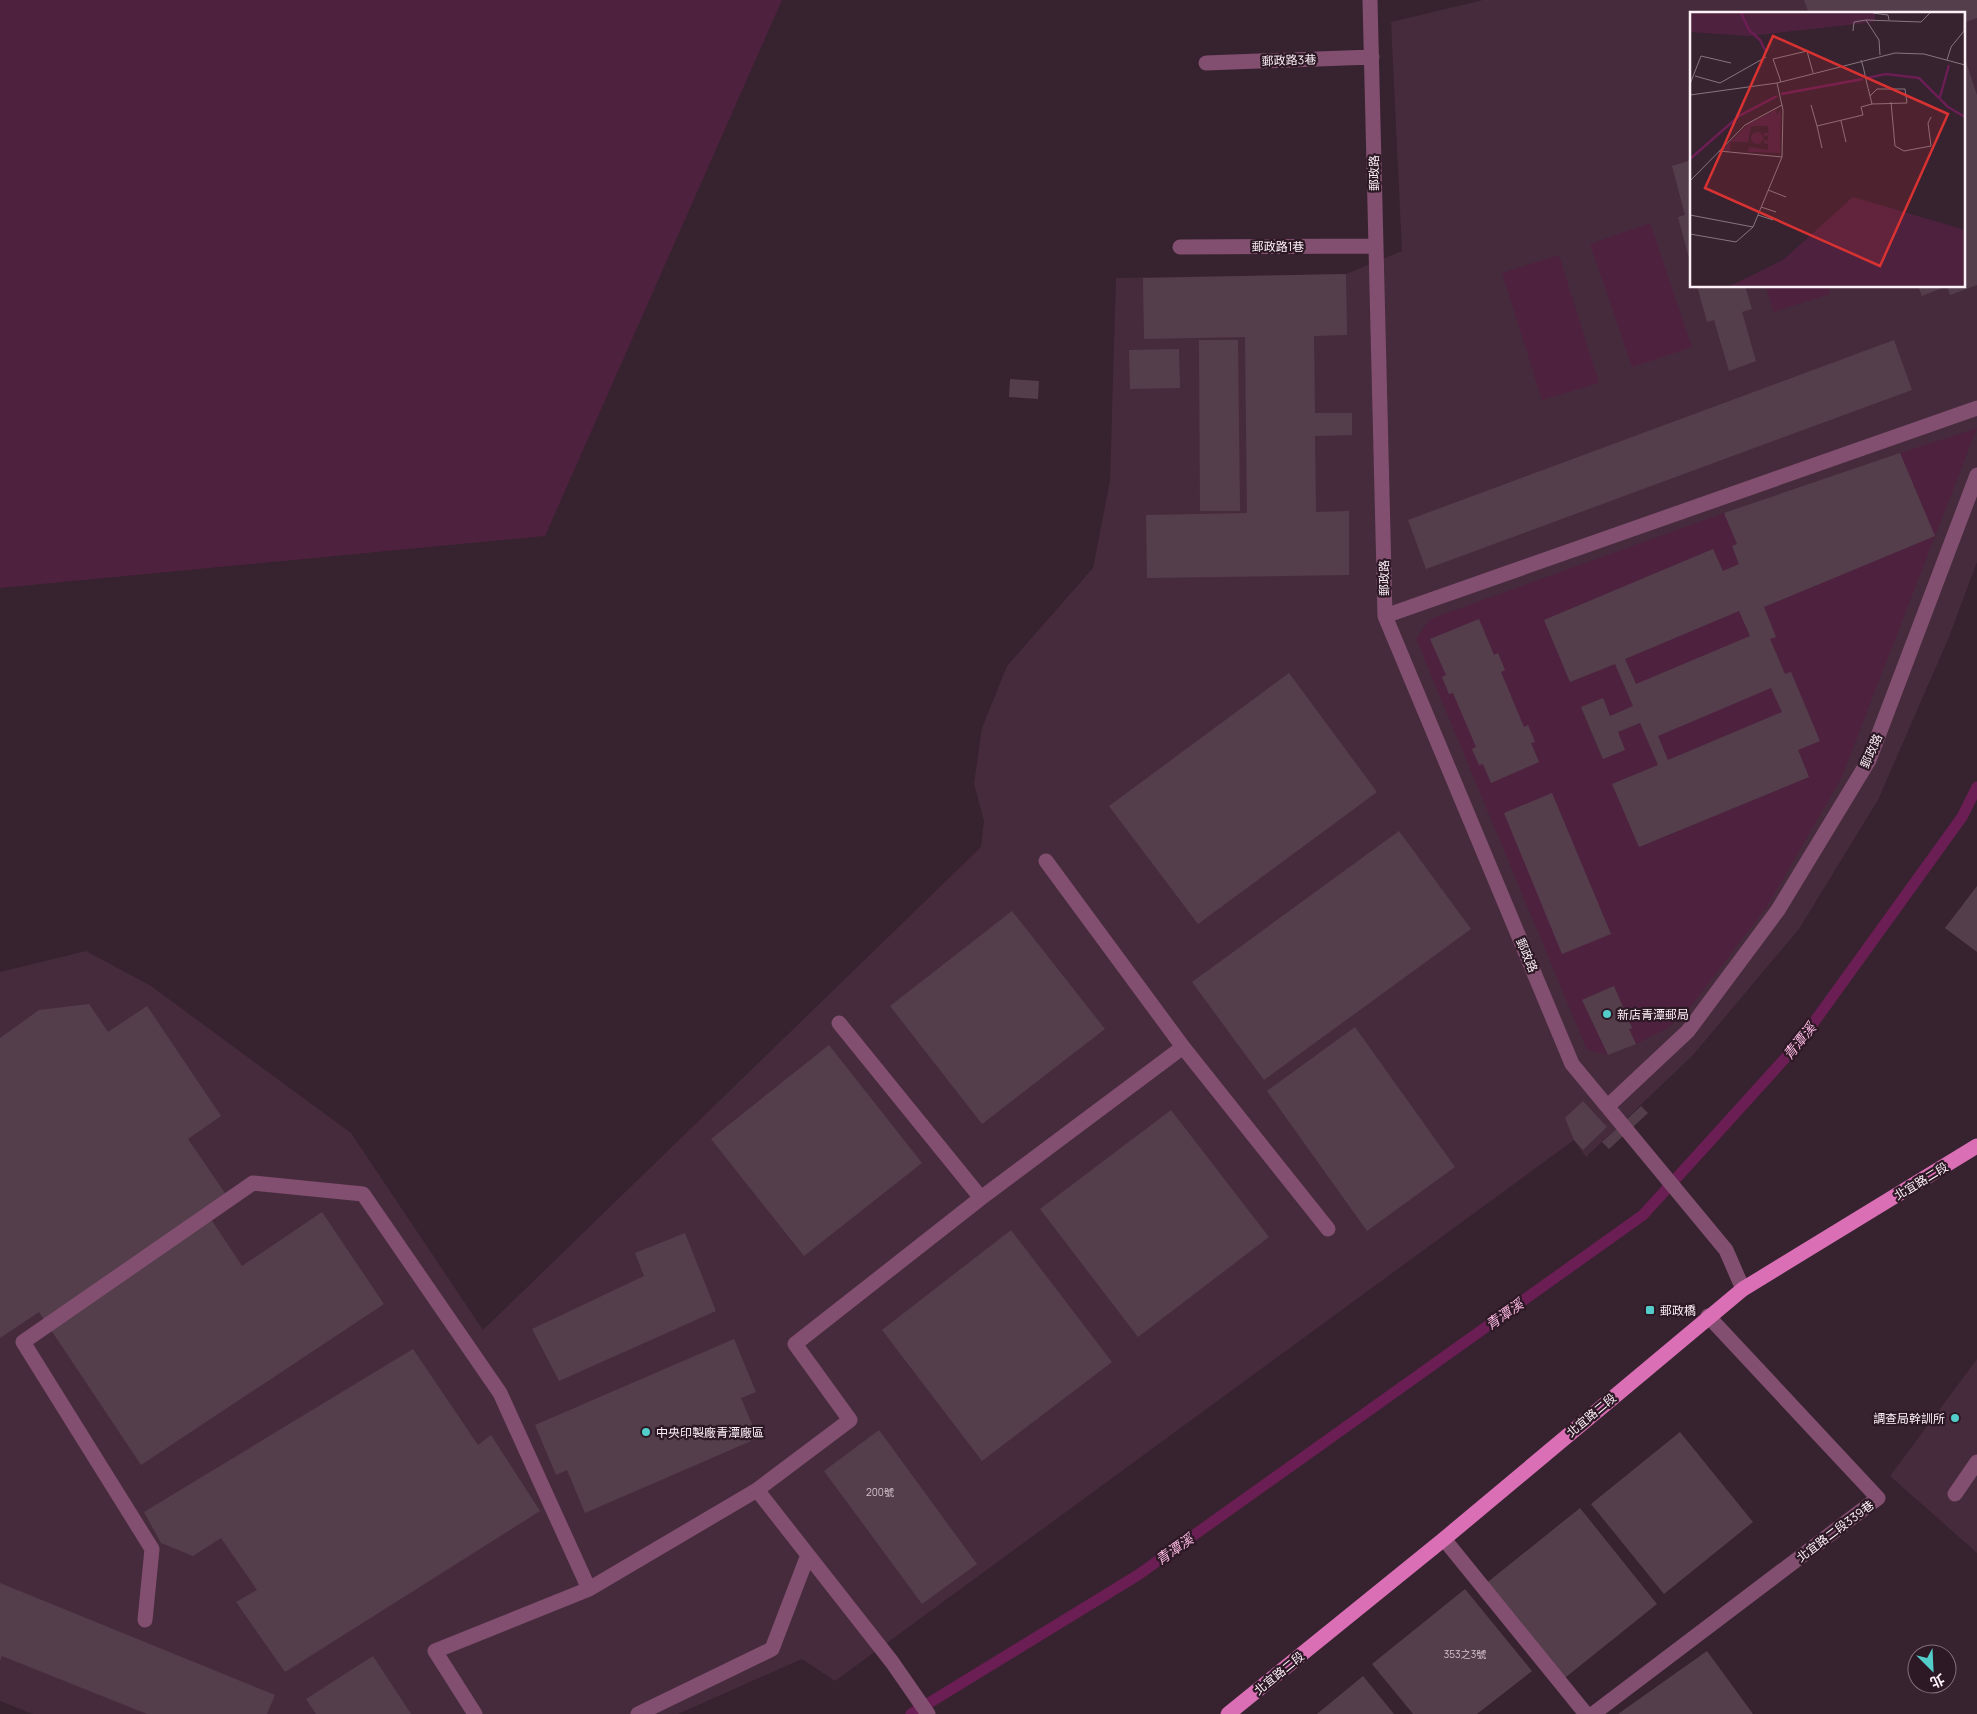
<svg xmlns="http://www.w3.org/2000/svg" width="1977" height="1714" viewBox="0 0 1977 1714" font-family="Manrope,'Noto Sans TC',sans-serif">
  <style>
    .built { fill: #462b3c; fill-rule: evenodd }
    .green { fill: #4e223f }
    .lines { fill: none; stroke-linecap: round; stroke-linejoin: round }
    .stream { stroke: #6a1e53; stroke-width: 11 }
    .building { fill: #553e4c; fill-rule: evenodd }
    .minor { stroke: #824f70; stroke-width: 15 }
    .major { stroke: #da6fb5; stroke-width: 15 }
    .poi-dot { fill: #53cdc9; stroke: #2d1825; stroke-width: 2 }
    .labels { text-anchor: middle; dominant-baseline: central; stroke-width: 4.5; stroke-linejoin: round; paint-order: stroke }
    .number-label { font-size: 10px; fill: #d3c4cd }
    .street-label { font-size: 12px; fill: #fdf1f8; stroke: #2d1825 }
    .poi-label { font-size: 12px; fill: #fdf1f8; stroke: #2d1825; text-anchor: start }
    .water-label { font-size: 14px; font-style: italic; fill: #fcb9e2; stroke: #2d1825 }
    .inset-river { fill: none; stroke: #6a1e53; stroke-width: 2.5 }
    .inset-road { fill: none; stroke: #86757f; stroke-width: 1 }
    .view { fill: #d83232; fill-opacity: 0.15; stroke: #d83232; stroke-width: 2.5 }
    .inset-edge { fill: none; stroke: #fdf1f8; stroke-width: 2.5 }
  </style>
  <rect width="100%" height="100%" fill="#37222f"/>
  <path class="built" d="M1483,0h494v562l-28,75 -71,163 -79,129 -106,126 -107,102 -12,-17 -739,541 -33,-22 -124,55h-645l-33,-13v-729l86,-21 65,35 200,147 132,197 498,-483 3,-26 -10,-37 8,-56 25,-62 86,-98 17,-87 6,-203 230,-4 56,-23 -11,-229zM1691,14h272v272h-272z
    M1977,1359v194l-87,-77z"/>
  <path class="green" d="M0,0h782l-237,536 -545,52z
    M1650,223l42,124 -60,20 -42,-123z
    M1559,255l40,128 -57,17 -40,-127z
    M1766,286h62l2,8 -57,18z
    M1977,428l-136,351 -73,126 -82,108 -20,16 -30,15 -7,-15 3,-1 -18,-42 -32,14 26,55 -21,-5 -171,-411 14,-20 294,-106 13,31 -5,3 7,17 -16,7 -10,-22 -169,71 26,62 45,-18 18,42 -23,10 -7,-18 -22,10 21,51 23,-9 -7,-18 23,-9 17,42 -46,19 28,63 169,-70 -11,-27 -7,-78 -6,2 -15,-35 6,-2 -12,-30 170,-71 -34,-83z
    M1739,611l43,101 -114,48 -43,-101z"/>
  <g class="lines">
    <path class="stream" d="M911,1714l227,-139 505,-360 156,-172 163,-226 15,-30"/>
  </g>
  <path class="building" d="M1804,0h173v18l-14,5v-9h-154z
    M1964,56l13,39v190l-27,10 -3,-9h16z
    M1691,160v102h-1l-12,-45 7,-2 -13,-49z
    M1346,274l1,61 -33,1 1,77h37v22l-37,1 1,76 33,-1v64l-202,3 -1,-63 101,-2 -2,-176 -101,2 -1,-61z
    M1697,286h48l7,23 -10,3 14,49 -27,10 -15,-51 -7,2z
    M1918,286h29l-25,10z
    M1199,340h39l2,171h-40z
    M1894,340l18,50 -486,179 -18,-49z
    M1179,349l1,39 -50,1 -1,-39z
    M1010,379l29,2 -1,18 -29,-2z
    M1900,453l35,83 -171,71 12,30 -6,2 15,35 6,-2 29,69 -22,9 11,27 -170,70 -27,-63 46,-19 -18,-42 -22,9 7,18 -22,9 -22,-52 22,-9 7,18 23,-10 -18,-42 -45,18 -26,-62 169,-71 10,22 16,-7 -7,-18 5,-2 -13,-31zM1739,611l11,25 -114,48 -11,-25zM1771,688l11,24 -114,48 -10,-24z
    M1479,619l15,36 4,-2 7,17 -4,2 23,55 4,-2 7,17 -4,1 8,19 -48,21 -8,-19 -4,1 -7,-16 4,-2 -23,-54 -4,1 -7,-17 4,-2 -16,-36z
    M1289,673l88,119 -179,132 -89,-118z
    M1552,793l59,141 -49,20 -58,-141z
    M1399,831l72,98 -207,151 -72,-98z
    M1977,886v66l-32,-24z
    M1012,911l93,118 -123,95 -92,-118z
    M1614,986l18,42 -3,1 7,15 -28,11 -26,-55z
    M89,1004l19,28 39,-26 74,110 -33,23 39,57 -22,14 37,56 80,-54 62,92 -243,161 -102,-153 -39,26v-300l39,-28z
    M1355,1027l100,140 -88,64 -100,-140z
    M829,1045l93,118 -118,93 -93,-117z
    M1583,1101l24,26 -24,23 -9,-10 -9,-22z
    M1641,1106l7,7 -39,36 -7,-7z
    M1171,1110l98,127 -131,100 -98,-128z
    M1011,1230l101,132 -130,99 -100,-131z
    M685,1233l31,78 -157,70 -27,-52 112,-53 -9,-23z
    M734,1339l22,53 -15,6 17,40 -173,75 -18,-43 -11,5 -21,-50z
    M413,1349l65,96 13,-10 49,76 -255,161 -49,-70 21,-12 -36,-52 -28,18 -32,-13 -17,-31z
    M879,1430l98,134 -55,40 -98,-133z
    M1680,1432l73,90 -89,72 -73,-90z
    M1580,1508l77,96 -96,77 -77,-96z
    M0,1583l275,112 -8,19h-120l-145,-58 -2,5z
    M1465,1589l67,82 -55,43h-64l-41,-50z
    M1707,1651l46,63h-135z
    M373,1656l38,58h-95l-10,-15z
    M1363,1676l31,38h-77z"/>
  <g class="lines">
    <path class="minor" d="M1370,0l15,616 187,448 154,186 17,39
      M1206,63l166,-6
      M1180,247l196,-1
      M1385,616l592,-208
      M839,1023l142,175
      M1183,1047l145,182
      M1608,1106l80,-75 90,-121 91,-150 108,-285
      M757,1490l93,-70 -55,-76 186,-146 202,-151 -137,-186
      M1955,1494l22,-32
      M1444,1539l142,175
      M145,1620l7,-71 -129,-207 230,-159 110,11 137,199 89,196
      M475,1714l-40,-63 154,-62 168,-99 135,172 36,52
      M638,1714l134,-65 36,-94
      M1593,1714l285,-216 -170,-182"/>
    <path class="major" d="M1228,1714l216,-175 299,-250 234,-143"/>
  </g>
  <g class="poi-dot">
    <circle cx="1607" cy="1014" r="5"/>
    <rect x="1645" y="1305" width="10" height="10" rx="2.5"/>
    <circle cx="1955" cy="1418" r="5"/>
    <circle cx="646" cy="1432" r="5"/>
  </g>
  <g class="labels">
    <g class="number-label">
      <text x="880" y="1492">200號</text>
      <text x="1465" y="1654">353之3號</text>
    </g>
    <g class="street-label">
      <text transform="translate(1289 60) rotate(-2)">郵政路3巷</text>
      <text transform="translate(1374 173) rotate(-91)">郵政路</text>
      <text x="1278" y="246">郵政路1巷</text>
      <text transform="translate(1384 578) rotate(-91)">郵政路</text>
      <text transform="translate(1871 751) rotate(-66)">郵政路</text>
      <text transform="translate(1527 955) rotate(67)">郵政路</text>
      <text transform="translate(1921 1181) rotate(-31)">北宜路二段</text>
      <text transform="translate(1591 1415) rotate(-40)">北宜路二段</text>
      <text transform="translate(1835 1531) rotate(-37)">北宜路二段339巷</text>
      <text transform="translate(1279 1673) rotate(-39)">北宜路二段</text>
    </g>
    <g class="poi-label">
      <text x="1617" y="1014">新店青潭郵局</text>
      <text x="1660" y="1310">郵政橋</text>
      <text x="1945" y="1418" text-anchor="end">調查局幹訓所</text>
      <text x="656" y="1432">中央印製廠青潭廠區</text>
    </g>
    <g class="water-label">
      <text transform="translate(1799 1041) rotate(-51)">青潭溪</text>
      <text transform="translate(1504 1314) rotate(-35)">青潭溪</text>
      <text transform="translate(1174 1549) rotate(-35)">青潭溪</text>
    </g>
  </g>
  <g transform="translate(1690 12)">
    <rect width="275" height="275" fill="#37222f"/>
    <path d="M0,1h185v9l-127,14 -58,-4zM87,97l-1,6 5,-5 -1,43 -32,-1 1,-5 19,3v-6l-4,-1v-4l4,2v-6l-4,2v-4h5l-1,-7h-17l-3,16h-17l-1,9 -8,-1 26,-26zM61 126a6 6 0 1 1 12 0a6 6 0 1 1-12 0ZM163,185l112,33v56h-235l53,-26z" fill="#4e223f"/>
    <path class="inset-river" d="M51,1l8,17 11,10 6,12M177,66l19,-4 33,4 29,29 17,10M91,82l82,-15M250,85l9,-32M0,147l49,-43 38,-20"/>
    <path class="inset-road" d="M183,1l15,2 1,5M176,8l55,2 9,-9M163,19l1,-9 12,-2 13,20 1,15M171,48l2,6 4,18 5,20 35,-1 -2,-14h-28l-7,7M257,48l4,-13 13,-16v-18M5,64l25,7 46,-26M91,70l-8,-23 34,-8 6,22M0,72l11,-28 30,7M0,83l87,-12 118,-30 29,1 41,11M201,90l4,44 9,5 27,-5 -3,-23 3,-6M121,93l6,21M151,109l5,21M132,136l-5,-22 46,-11 -2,-8 11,-3M29,139l63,6M0,169l55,-56 37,-20M78,178l18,7M71,195l15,5M0,203l63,12M68,203l15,5M0,222l46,8 17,-15 29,-70 1,-47 -6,-27"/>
    <path class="view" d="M83,24l175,78 -68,152 -175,-78z"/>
    <rect width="275" height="275" class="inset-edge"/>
  </g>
  <g transform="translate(1932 1669) rotate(156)"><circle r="24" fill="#2d1825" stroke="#806f79"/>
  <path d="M0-4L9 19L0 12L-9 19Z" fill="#53cdc9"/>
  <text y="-8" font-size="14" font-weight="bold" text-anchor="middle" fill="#fdf1f8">北</text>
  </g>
</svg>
